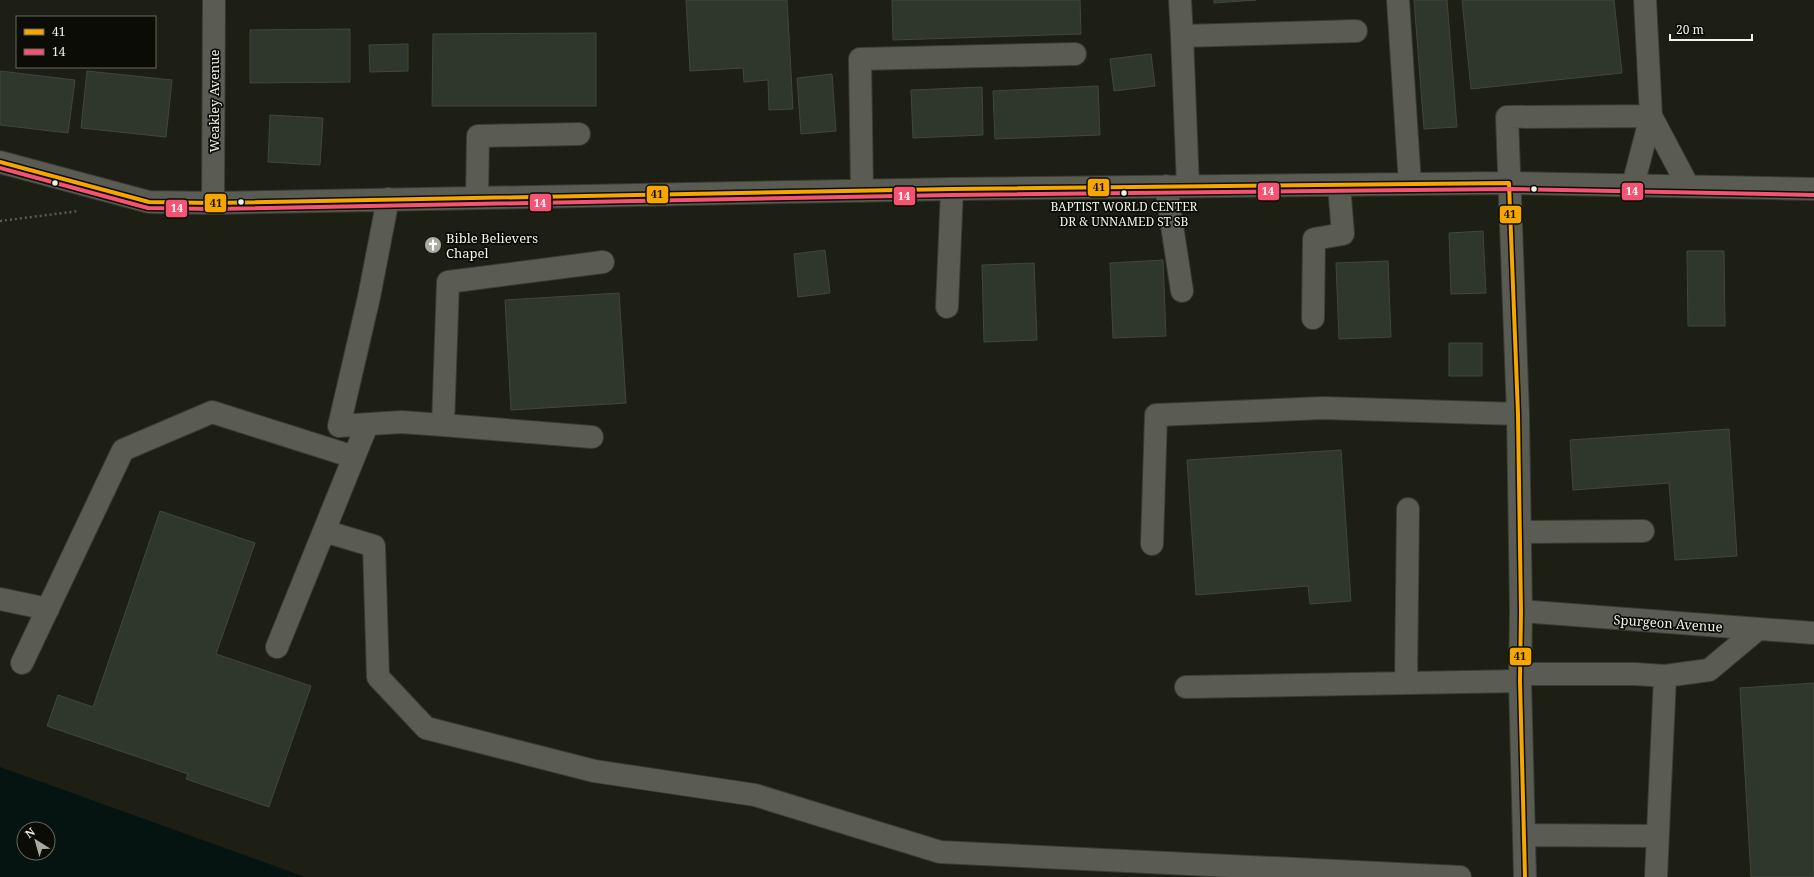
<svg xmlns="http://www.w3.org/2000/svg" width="1814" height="877" viewBox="0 0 1814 877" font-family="'Noto Serif',serif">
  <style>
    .water { fill: #051410; fill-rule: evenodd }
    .building { fill: #2f372d; stroke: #41463e }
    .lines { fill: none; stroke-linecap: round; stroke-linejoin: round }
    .minor-casing { stroke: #393c33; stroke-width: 24 }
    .path { stroke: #595b54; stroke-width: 2.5; stroke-dasharray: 2 3; stroke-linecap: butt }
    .minor { stroke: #5a5c54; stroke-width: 22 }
    .bus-1-casing { stroke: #0a0c05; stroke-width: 7 }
    .bus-2-casing { stroke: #0a0c05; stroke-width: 7 }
    .bus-1 { stroke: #f7a600; stroke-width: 4 }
    .bus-2 { stroke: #f65372; stroke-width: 4 }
    .bus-dot { fill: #f1f5e8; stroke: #0a0c05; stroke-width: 1.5 }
    .labels { text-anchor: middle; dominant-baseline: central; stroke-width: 3.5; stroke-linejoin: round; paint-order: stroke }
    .bus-label { font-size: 12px; fill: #f1f5e8; stroke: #0a0c05 }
    .street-label { font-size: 13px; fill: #f1f5e8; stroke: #0a0c05 }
    .poi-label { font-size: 13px; fill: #f1f5e8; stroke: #0a0c05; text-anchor: start }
    .line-badge { stroke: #0a0c05; stroke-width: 1.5 }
    .badge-label { font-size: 11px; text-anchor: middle; font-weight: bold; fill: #fff }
    .pale-badge-label { font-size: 11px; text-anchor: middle; font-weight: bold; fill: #111 }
  </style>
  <rect width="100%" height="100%" fill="#1d1f14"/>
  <path class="water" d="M0,767l305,110h-305zM24,829h24v24h-24z"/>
  <path class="building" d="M686,0h101l6,109 -24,1 -1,-30 -24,2 -1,-14 -53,3z
    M892,0h188l1,34 -188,6z
    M1214,0h42l-42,3z
    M1414,0h33l10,127 -33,2z
    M1462,0h152l8,73 -151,16z
    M350,29v53l-100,1v-53z
    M596,33v73h-164l1,-72z
    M408,44v27l-38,1 -1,-27z
    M1151,54l4,32 -41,5 -4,-32z
    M0,71l75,9 -7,53 -68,-8z
    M87,71l85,9 -6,57 -85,-9z
    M832,74l4,57 -35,3 -4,-56z
    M1098,86l2,49 -105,4 -2,-48z
    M982,87l1,48 -70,3 -2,-48z
    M270,115l53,3 -3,47 -52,-3z
    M1483,231l3,62 -35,1 -2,-61z
    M825,250l5,43 -32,4 -4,-43z
    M1687,251h37l1,75h-37z
    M1163,260l3,76 -53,2 -3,-75z
    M1388,261l3,76 -52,2 -3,-76z
    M1034,263l3,77 -53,2 -2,-77z
    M619,293l7,110 -115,7 -6,-110z
    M1449,343h33v33h-33z
    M1729,429l8,127 -62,4 -6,-77 -96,7 -3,-50z
    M1341,450l10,151 -41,3 -2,-18 -112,9 -9,-135z
    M160,511l95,32 -39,111 95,32 -42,121 -83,-28 2,-5 -141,-48 11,-31 35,12z
    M1814,683v194h-63l-11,-189z"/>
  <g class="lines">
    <g class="minor-casing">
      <path id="minor" d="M1180,0l2,36
        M1398,0l12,184
        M0,162l149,40 64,1 739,-14 557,-6 305,6
        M1633,185l18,-69 -6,-116
        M1166,186l16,105
        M1188,186l-6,-150 174,-5
        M862,191l-2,-132 215,-5
        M477,197l1,-61 101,-2
        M388,199l-19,98 -30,129 62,-4 42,3 5,-143 155,-20
        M213,203l1,-203
        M947,307l5,-118
        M1313,318l1,-79 29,-5 -4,-49
        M443,425l149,12
        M324,531l50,15 4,131 48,51 168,43 161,24 185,57 520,25
        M1521,532l122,-1
        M1152,544l4,-129 167,-7 195,6
        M0,599l48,10
        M1521,611l293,22
        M277,647l90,-222
        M22,663l101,-213 89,-38 142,45
        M1520,674h115l30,2 -9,201
        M1665,676l44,-6 49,-41
        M1406,683l2,-174
        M1186,687l334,-6
        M1524,835l133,1
        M1525,877l-5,-196 1,-70 -3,-197 -11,-297 144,-1 37,70"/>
    </g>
    <path class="path" d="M0,221l79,-10"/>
    <use href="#minor" class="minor"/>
    <g class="bus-1-casing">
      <path id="bus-1" d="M0,162l149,40 64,1 739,-14 557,-6 9,231 3,197 -1,70 5,196"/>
    </g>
    <g class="bus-2-casing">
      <path id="bus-2" d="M0,168l148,40 65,1 739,-14 557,-6 305,6"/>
    </g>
    <use href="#bus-1" class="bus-1"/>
    <use href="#bus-2" class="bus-2"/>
  </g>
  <defs>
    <g id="church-disc" transform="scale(0.9)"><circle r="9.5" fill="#a7aa9e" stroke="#0a0c05"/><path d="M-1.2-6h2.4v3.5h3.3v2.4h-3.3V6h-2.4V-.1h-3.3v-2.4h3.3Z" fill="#fff"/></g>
  </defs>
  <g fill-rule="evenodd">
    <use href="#church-disc" x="433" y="245"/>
  </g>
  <g class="bus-dot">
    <circle cx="55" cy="183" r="3.5"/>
    <circle cx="1534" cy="189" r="3.5"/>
    <circle cx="1124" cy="193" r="3.5"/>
    <circle cx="241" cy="202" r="3.5"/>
  </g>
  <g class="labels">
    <g class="bus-label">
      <text x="1124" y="206">BAPTIST WORLD CENTER<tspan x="1124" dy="15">DR &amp; UNNAMED ST SB</tspan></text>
    </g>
    <g class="street-label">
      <text transform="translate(214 101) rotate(-90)">Weakley Avenue</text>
      <text transform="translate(1668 623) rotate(4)">Spurgeon Avenue</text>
    </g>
    <g class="poi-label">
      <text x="446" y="238">Bible Believers<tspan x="446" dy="15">Chapel</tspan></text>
    </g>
  </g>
  <g class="line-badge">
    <rect x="1087" y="178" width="23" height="19" rx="4" fill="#f7a600"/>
    <rect x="1621" y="182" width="23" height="19" rx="4" fill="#f65372"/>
    <rect x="1257" y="182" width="23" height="19" rx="4" fill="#f65372"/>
    <rect x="646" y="185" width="23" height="19" rx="4" fill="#f7a600"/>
    <rect x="893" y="186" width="23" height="20" rx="4" fill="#f65372"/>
    <rect x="529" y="193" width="23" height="19" rx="4" fill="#f65372"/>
    <rect x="204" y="193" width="23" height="20" rx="4" fill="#f7a600"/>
    <rect x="165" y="199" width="23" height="19" rx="4" fill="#f65372"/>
    <rect x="1499" y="205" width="23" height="19" rx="4" fill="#f7a600"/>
    <rect x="1509" y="647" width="23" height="19" rx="4" fill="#f7a600"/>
  </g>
  <g class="badge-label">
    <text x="1632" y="195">14</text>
    <text x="1268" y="195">14</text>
    <text x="904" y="200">14</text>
    <text x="540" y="207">14</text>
    <text x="177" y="212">14</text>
  </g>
  <g class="pale-badge-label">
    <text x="1099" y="191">41</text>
    <text x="657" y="198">41</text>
    <text x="216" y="207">41</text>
    <text x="1510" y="218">41</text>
    <text x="1520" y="660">41</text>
  </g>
  <rect x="16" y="16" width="140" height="52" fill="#0a0c05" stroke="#666960"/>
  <rect x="24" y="29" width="20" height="6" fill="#f7a600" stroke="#666960"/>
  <text x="52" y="36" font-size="12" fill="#f1f5e8">41</text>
  <rect x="24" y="49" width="20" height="6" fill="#f65372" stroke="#666960"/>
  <text x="52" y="56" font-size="12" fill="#f1f5e8">14</text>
  <g transform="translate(36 841) rotate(323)"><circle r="19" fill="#0a0c05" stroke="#666960"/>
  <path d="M0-3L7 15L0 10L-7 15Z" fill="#a7aa9e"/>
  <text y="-6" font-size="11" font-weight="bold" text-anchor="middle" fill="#f1f5e8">N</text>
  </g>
  <path d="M1670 34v6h82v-6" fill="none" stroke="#f1f5e8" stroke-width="2"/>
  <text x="1676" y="34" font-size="12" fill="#f1f5e8" stroke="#0a0c05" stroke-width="3" paint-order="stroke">20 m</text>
</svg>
